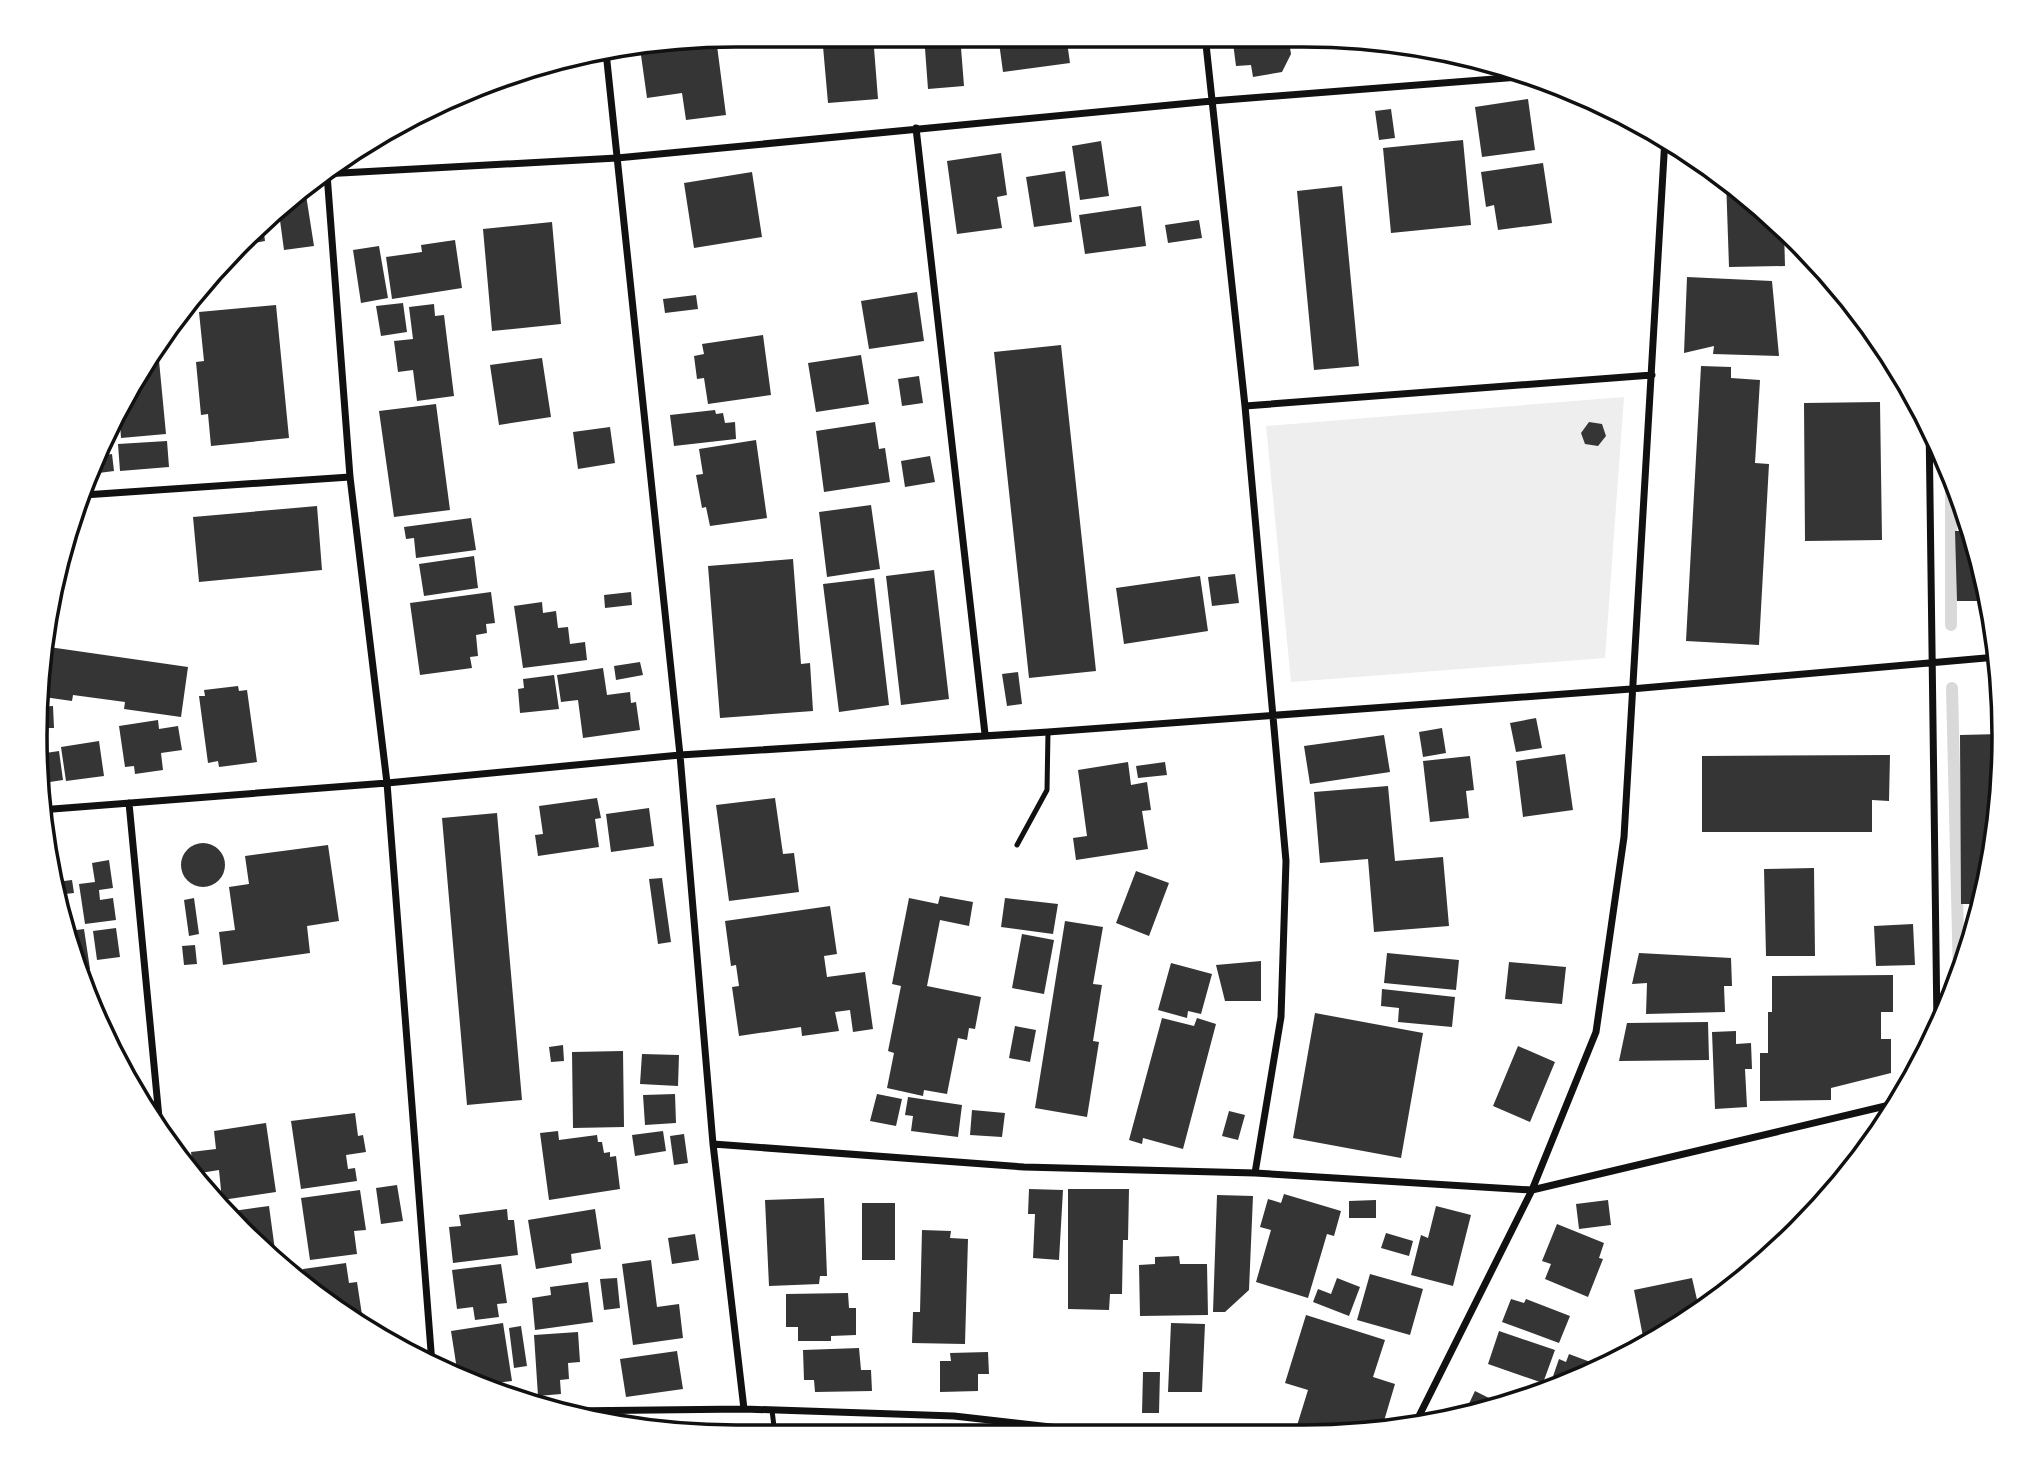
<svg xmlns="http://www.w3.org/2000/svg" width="2039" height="1472" viewBox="0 0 2039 1472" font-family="Karla,sans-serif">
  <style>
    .green { fill: #eee }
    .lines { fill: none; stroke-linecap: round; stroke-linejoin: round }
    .stream { stroke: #d9d9d9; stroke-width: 12 }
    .building { fill: #353535 }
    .service { stroke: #111; stroke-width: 5 }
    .minor { stroke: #111; stroke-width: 7 }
    .rim { fill: none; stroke: #111; stroke-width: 3.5 }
  </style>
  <rect width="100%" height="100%" fill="#fff"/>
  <path class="green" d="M1624,397l-19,261 -314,24 -25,-256z"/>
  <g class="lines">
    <path class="stream" d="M1951,476v149
      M1952,688l7,289"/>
  </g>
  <path class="building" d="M822,35h51l5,64 -50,4z
    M924,35h36l4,51 -36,3z
    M998,35h68l4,28 -67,9z
    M1232,35h56l3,19 -9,18 -29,5 -2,-12 -15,1z
    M716,38l10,77 -40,5 -4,-27 -35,5 -7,-50z
    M1528,99l7,51 -53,7 -7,-50z
    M1391,109l4,29 -16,2 -4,-29z
    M1463,140l8,85 -80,8 -8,-85z
    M1101,141l8,55 -29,4 -8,-54z
    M1001,153l6,42 -10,2 5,31 -45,6 -10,-73z
    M1543,163l9,60 -54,7 -4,-25 -8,2 -5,-35z
    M1065,171l7,51 -38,5 -8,-50z
    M752,172l10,65 -68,11 -10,-65z
    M1726,179l39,30 19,20 1,37 -56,1z
    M1342,186l17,180 -45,4 -17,-179z
    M306,195l8,51 -30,4 -5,-37 19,-17z
    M1141,206l5,40 -61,8 -6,-39z
    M1199,220l3,18 -34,5 -3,-18z
    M552,222l9,102 -69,7 -9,-102z
    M263,226l2,15 -23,4z
    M455,240l7,48 -70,11 -6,-42 36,-5 -1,-7z
    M379,246l9,52 -27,5 -8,-53z
    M1802,248l3,4 11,11h-14z
    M1687,277l85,4 7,75 -66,-2 1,-8 -30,7z
    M201,286l1,14h-11z
    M917,292l7,49 -55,8 -8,-48z
    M696,295l2,14 -33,4 -2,-14z
    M403,303l4,29 -26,4 -5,-30z
    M434,304l1,12 9,-1 10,81 -37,5 -4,-31 -15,2 -4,-31 19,-2 -4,-32z
    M276,305l13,133 -78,8 -3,-32 -7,1 -5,-53 8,-1 -5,-49z
    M763,335l8,60 -63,9 -4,-26 -7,1 -3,-23 10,-2 -2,-10z
    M1061,345l35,326 -67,7 -35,-326z
    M158,350l8,84 -45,4 -2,-29z
    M861,355l8,49 -53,8 -8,-49z
    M542,358l9,59 -52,8 -9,-60z
    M1701,366l30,1v11l29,2 -5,83 14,1 -10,181 -73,-4z
    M919,376l4,27 -21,3 -4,-27z
    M1880,402l2,138 -77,1 -1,-138z
    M436,404l14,106 -56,7 -15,-106z
    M715,410l1,4 7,-1 2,10 10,-1 1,17 -62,7 -4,-31z
    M875,422l4,27 6,-1 5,34 -66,10 -8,-61z
    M1589,422l13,2 4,12 -8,10 -13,-2 -4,-11z
    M610,427l5,36 -37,6 -5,-37z
    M756,440l11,78 -57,8 -4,-19 -4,1 -6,-33 7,-1 -4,-25z
    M167,441l2,26 -49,4 -2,-27z
    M112,454l2,17 -23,3 6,-18z
    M930,456l5,26 -30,5 -4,-26z
    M871,505l9,64 -53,8 -8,-65z
    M317,506l5,64 -123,12 -6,-65z
    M471,518l5,32 -60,8 -2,-20 -8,1 -2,-12z
    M1955,531h16l9,23 8,47h-31z
    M474,556l4,32 -54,8 -5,-32z
    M793,559l8,105 9,-1 3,48 -93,7 -12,-152z
    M934,570l15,129 -48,6 -15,-129z
    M1235,574l4,29 -27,3 -4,-29z
    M1200,576l8,55 -84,13 -8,-56z
    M874,578l15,127 -50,7 -16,-128z
    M491,592l4,31 -9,1 1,9 -11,2 2,21 -8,1 2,11 -52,7 -10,-72z
    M631,592l1,13 -27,3 -1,-13z
    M542,602l1,11 13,-2 2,17 10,-1 2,17 15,-2 2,18 -64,8 -9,-62z
    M42,646l146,21 -7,50 -57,-8 1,-7 -52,-7 -1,6 -35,-5z
    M640,662l3,13 -27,5 -2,-14z
    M603,668l4,27 23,-3 1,11 5,-1 4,28 -57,8 -5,-38 -17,2 -4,-27z
    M1018,672l4,32 -15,2 -5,-32z
    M554,675l5,34 -39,4 -2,-24 6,-1 -1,-9z
    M238,686l1,5 8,-1 10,72 -38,5 -1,-6 -10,2 -9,-67h6l-1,-6z
    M53,706l1,22h-16l-1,-21z
    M1536,718l6,30 -26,4 -6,-29z
    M158,720l1,9 19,-3 4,24 -21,3 2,17 -28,4 -1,-8 -9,1 -6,-41z
    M1442,728l4,25 -23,4 -4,-25z
    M2001,734l-3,93 -18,77h-19l-1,-169z
    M1384,735l6,37 -80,12 -6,-38z
    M99,741l5,35 -38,5 -5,-34z
    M59,751l4,29 -20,3 -4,-29z
    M1565,754l8,56 -50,7 -7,-56z
    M1890,755l-1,46 -17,-1v32h-170v-76z
    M1470,756l4,34 -8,1 3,27 -39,4 -7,-61z
    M1128,762l3,23 16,-3 4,28 -9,1 6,38 -72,11 -3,-22 14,-2 -9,-66z
    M1165,762l2,13 -29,3 -2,-12z
    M1388,786l7,75 48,-4 6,69 -75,6 -6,-73 -48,4 -6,-71z
    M597,798l4,20 -6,1 4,28 -61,9 -3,-21 8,-1 -4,-28z
    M775,798l8,56 11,-1 5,39 -70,9 -13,-96z
    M649,808l5,38 -43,6 -5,-38z
    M497,813l25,287 -55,5 -25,-287z
    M181 865a22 22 0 1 1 44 0a22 22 0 1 1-44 0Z
    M328,845l11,76 -32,5 3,27 -87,12 -4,-33 16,-2 -6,-43 20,-3 -4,-28z
    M109,860l4,28 -14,2 1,10 13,-2 3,22 -31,4 -6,-40 16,-2 -3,-19z
    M1814,868l1,88h-49l-2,-87z
    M1136,871l33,12 -20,53 -33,-13z
    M662,878l9,64 -13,2 -9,-65z
    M72,880l2,13 -9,1 4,28h-3l-10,-40z
    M940,896l33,6 -4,24 -29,-6 -13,66 54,11 -6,32 -6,-1 -2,12 -9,-2 -11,56 -23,-4 -1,6 -36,-8 7,-35 -6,-2 13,-65 -9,-2 17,-86 29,6z
    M194,898l5,36 -10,2 -5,-36z
    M1005,898l53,6 -5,30 -52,-7z
    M830,906l7,48 -13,2 3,21 38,-5 8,57 -20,3 -3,-22 -15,2 4,19 -37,5 -1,-9 -62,9 -7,-49 7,-1 -3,-21 -5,1 -6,-45z
    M1065,921l38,6 -10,57 9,1 -9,56 6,1 -12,75 -52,-9z
    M1913,924l2,41 -39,1 -2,-40z
    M116,928l4,29 -23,3 -4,-29z
    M84,929l6,40 -11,1 -10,-39z
    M1022,934l32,6 -10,54 -32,-6z
    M195,945l2,19 -13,1 -2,-19z
    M1387,953l72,7 -3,30 -72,-7z
    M1639,953l92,5 1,28h-8l1,26 -79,2 1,-31 -15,1z
    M1261,961v40h-36l-9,-36z
    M1509,962l57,5 -4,37 -57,-5z
    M1171,963l41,11 -11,40 -13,-3 -1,7 -29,-8z
    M1893,975v37h-12v27h10v34l-60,15v12l-71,1v-48h8v-41h4v-36z
    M89,978l5,35h-1l-5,-9 -6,-25z
    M1382,989l73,8 -3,30 -54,-5 1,-14 -18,-2z
    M1315,1013l108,20 -22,125 -108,-20z
    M1162,1018l32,8 3,-8 19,6 -33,125 -40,-11 -1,6 -13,-4z
    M1708,1022l1,38 -90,1 8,-38z
    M1015,1026l21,4 -6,32 -21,-4z
    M1736,1031v13l15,-1 1,26h-7l2,38 -32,2 -3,-77z
    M563,1045l1,16 -13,1 -2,-15z
    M1518,1046l37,16 -25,60 -37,-16z
    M623,1051l1,76 -51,1 -1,-76z
    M642,1054l37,1 -1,31 -38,-2z
    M675,1094l1,29 -31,2 -2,-30z
    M877,1094l25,5 -6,27 -26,-5z
    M908,1097l54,8 -4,32 -47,-6 2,-15 -8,-1z
    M972,1110l33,3 -3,24 -32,-2z
    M1229,1111l16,4 -7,25 -16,-4z
    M355,1113l3,23 5,-1 3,17 -20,3 2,14 7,-1 2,13 -56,8 -10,-68z
    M266,1123l10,69 -54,8 -3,-30 -25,4 -3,-22 25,-3 -2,-18z
    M558,1131l1,9 38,-5 1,7h4l2,11 6,-1v5l6,-1 4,33 -71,11 -9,-67z
    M663,1131l3,20 -31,5 -3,-21z
    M684,1134l4,29 -14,2 -4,-29z
    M397,1185l6,36 -22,3 -5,-36z
    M1029,1189l34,1 -4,70 -26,-2 2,-44h-7z
    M1068,1189h61l-1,51h-5l-1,54h-12l-1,16 -41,-1z
    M360,1190l6,40 -12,1 3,23 -47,6 -9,-62z
    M1284,1194l57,17 -7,25 -7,-2 -19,64 -52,-16 15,-52 -11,-3 8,-28 13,4z
    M1217,1195l36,1 -4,94 -24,22h-12z
    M824,1198l3,78h-7l-1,8 -50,2 -4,-86z
    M1376,1200v18h-27v-17z
    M1608,1200l3,25 -32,4 -3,-25z
    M862,1203h33v57h-33z
    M269,1206l8,59 -51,-53z
    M1436,1206l35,9 -18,71 -42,-11 10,-40 7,3z
    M507,1209l1,11h6l4,35 -65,8 -4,-36 12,-1 -2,-11z
    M595,1209l6,40 -30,5 1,9 -36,6 -8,-49z
    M1557,1224l47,19 -5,15 4,1 -15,38 -43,-18 6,-15 -9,-3z
    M922,1230l29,1 -1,7 18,1 -3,105 -53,-1 1,-31h7z
    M1386,1233l27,8 -4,15 -28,-8z
    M695,1234l4,26 -27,4 -4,-26z
    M1179,1256l1,8h27l1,51 -68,1 -1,-51 16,-1v-7z
    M651,1260l6,47 22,-3 4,34 -50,7 -11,-81z
    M346,1263l3,20 8,-1 7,46 -59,-42 -2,-17z
    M501,1264l6,39 -10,1 2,13 -24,3 -2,-13 -16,2 -5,-39z
    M1370,1274l53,15 -13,46 -53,-15z
    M617,1278l3,30 -16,2 -4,-31z
    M1337,1278l23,9 -11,29 -36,-14 5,-13 13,5z
    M1692,1278l6,26 4,-2 1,5 -59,35 -10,-52z
    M588,1282l5,40 -58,8 -3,-32 19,-3 -1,-8z
    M848,1293l1,15h7v27l-25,1v5h-33v-14h-12v-33z
    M1511,1299l13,4 2,-4 44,17 -11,27 -57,-21z
    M1306,1315l79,25 -12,37 22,7 -14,47 -86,1 13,-42 -23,-7z
    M503,1323l9,58 -33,4 -21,-9 -7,-45z
    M1171,1323l34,1 -3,68h-34z
    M521,1326l6,40 -13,2 -5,-40z
    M1499,1331l56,19 -12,33 -55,-19z
    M578,1332l2,30 -12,1 1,16 -9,1 1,14 -23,2 -4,-61z
    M859,1348l2,22h10l1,21 -57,1 -1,-12h-10l-1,-30z
    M677,1351l6,38 -57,8 -6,-38z
    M988,1352l1,22h-11v17l-38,1v-31h11l-1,-8z
    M1569,1354l32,12 -29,17 -15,4 -7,-2 9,-26 7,3z
    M1143,1372h17l-1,41h-17z
    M1475,1391l24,12 -34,9z
    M735,1425h31v10h-31z
    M847,1427l1,7 -64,1v-5z
    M893,1428l29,5v1h-30z
    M711,1429l1,6h-22l-19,-3z
    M961,1429l26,3v2h-26z"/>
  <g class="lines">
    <path class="service" d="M1017,845l30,-55 1,-58
      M772,1410l3,25"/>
    <path class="minor" d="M1205,35l40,371 41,455 -5,156 -26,156
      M606,52l74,703 33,389 31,265
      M916,128l69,606
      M323,174l294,-16 595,-57 321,-25
      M327,174l23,303 37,306 45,581
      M1245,406l407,-31
      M1929,421l8,605
      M84,495l266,-18
      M129,803l31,325
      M40,810l347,-27 293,-28 368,-23 583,-43 366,-32
      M713,1144l311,23 231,6 277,17 366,-87
      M566,1411l178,-2 210,7 149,17
      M1414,1426l118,-236 64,-158 28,-195 41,-699"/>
  </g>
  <path d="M0 0H2039V1472H0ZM736 47H1303A689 689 0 0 1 1992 736V736A689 689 0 0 1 1303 1425H736A689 689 0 0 1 47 736V736A689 689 0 0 1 736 47Z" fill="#fff" fill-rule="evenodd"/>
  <path class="rim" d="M736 47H1303A689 689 0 0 1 1992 736V736A689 689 0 0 1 1303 1425H736A689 689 0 0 1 47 736V736A689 689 0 0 1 736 47Z"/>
</svg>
